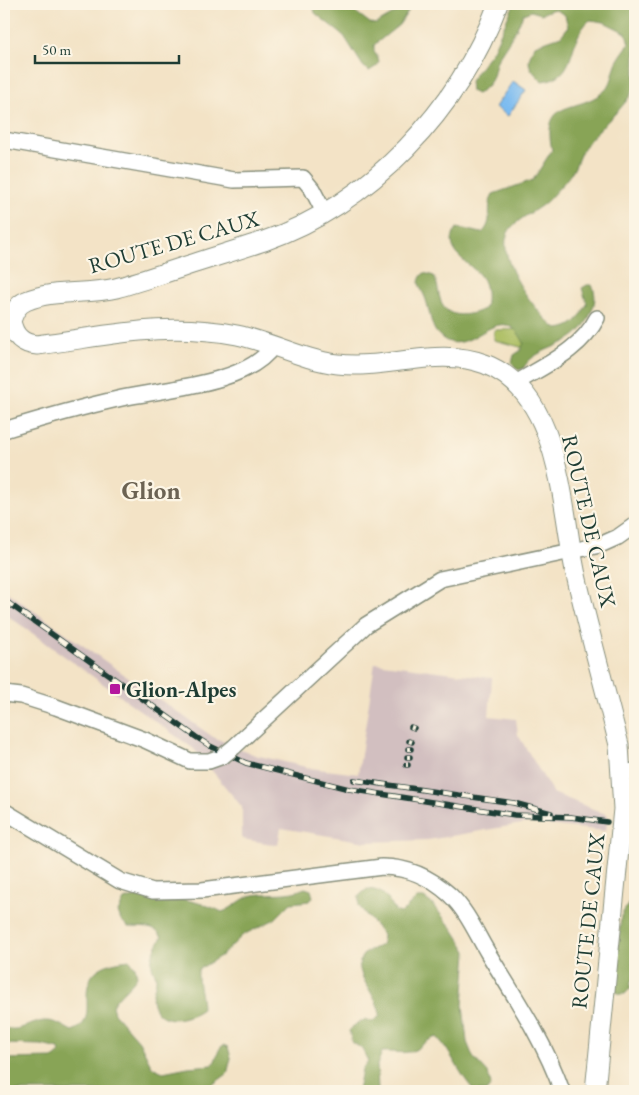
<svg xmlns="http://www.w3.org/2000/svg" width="639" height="1095" viewBox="0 0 639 1095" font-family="'EB Garamond',serif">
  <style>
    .industrial { fill: #d2bfc0 }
    .green { fill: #abbd61; stroke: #657d4a }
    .forest { fill: #88a457; stroke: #547046 }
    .water { fill: #7bbbf0; stroke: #4d7c92 }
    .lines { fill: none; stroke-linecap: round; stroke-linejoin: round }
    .minor-casing { stroke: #89907d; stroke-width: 18 }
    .tertiary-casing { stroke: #89907d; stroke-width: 21 }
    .minor { stroke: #fff; stroke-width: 15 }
    .tertiary { stroke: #fff; stroke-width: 19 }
    .rail-casing { stroke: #1f3d34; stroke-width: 5.5 }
    .rail { stroke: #fcf5e5; stroke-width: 4; stroke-dasharray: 11; stroke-linecap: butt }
    .minor-bridge-casing { stroke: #89907d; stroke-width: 18; stroke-linecap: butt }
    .minor-bridge { stroke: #fff; stroke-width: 15 }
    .poi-dot { fill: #b5179e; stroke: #fcf5e5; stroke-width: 2 }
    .labels { text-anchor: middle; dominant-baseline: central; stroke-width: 4.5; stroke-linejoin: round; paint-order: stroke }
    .street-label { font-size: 22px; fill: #1f3d34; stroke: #fcf5e5 }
    .poi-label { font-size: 22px; font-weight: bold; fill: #1f3d34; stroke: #fcf5e5; text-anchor: start }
    .quarter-label { font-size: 25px; font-weight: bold; fill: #6c6353; stroke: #fcf5e5 }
  </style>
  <rect width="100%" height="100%" fill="#fcf5e5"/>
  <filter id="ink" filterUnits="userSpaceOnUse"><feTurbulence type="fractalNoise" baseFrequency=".02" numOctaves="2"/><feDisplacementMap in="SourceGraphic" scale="10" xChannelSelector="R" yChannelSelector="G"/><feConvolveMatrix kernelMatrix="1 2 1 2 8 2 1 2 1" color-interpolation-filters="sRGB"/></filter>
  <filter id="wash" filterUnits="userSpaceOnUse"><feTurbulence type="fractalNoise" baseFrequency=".0096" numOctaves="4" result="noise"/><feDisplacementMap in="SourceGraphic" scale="20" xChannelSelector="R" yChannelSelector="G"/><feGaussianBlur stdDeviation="1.12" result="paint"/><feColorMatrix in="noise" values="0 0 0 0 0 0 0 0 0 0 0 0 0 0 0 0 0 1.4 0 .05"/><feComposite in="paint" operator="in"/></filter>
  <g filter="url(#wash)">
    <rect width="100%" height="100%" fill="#f3e3c6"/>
    <path class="industrial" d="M4,590l209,147 42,18 55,13 48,6 17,-111 117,15 -3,38 27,3 2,16 35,58 55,22 -2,16 -79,-8 -99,17 -62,2 -85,-14 -3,17 -36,-6v-32l-48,-58 -190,-136z"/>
    <path class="green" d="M542,329l-18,19 -30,-8v-10z"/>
    <path class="forest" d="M313,4h32l25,19 6,1 24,-14 5,-6h8l-14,21 -25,20v6l5,10 -2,5 -8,5 -6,-5 -19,-30 -29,-23z
      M514,4h121v83c-12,25 -36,38 -51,61 -5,6 -6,14 -10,21 -6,10 -16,20 -24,29 -11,13 -37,21 -43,37 -9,28 29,78 50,94 17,-1 23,-11 30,-25l-5,-16 5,-3h5c5,11 3,19 -2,30 -14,36 -54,28 -67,54l-5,1 -6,-7 2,-8 6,-4 4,-8c-25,-52 -57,27 -88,-11 -5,-7 -7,-23 -10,-32 -4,-12 -12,-17 -2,-27l10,3c4,8 4,17 7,26 7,18 31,14 44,6 2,-9 2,-23 -4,-31 -9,-14 -41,-25 -24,-49l25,5c13,-12 3,-25 11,-39l40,-14 19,-30c-11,-53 24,-36 51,-58 10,-8 9,-17 13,-28 3,-7 8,-13 13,-20l-3,-11 -22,-11 -14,-2c-25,21 -10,57 -48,61 -14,-14 -17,-17 -7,-36l26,-9 7,-9 -3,-12 -11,-6 -13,5 -10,-3 -8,3c-6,16 -14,27 -23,41 -10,16 0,24 -23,39l-6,-3 -1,-10 23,-31z
      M634,862l1,115 -4,4 -1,8 -5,5h-6l-5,-5 7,-73 12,-20 1,-7 -6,-23z
      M305,888l6,2 2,7 -3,4 -19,2 -16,16 -32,16 -21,20 -24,15c-1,14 4,25 4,39 -15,11 -42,17 -49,-5 -3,-11 4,-18 3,-27 0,-4 -4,-7 -4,-11 -2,-11 5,-20 10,-29 -7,-12 -22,-9 -34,-10l-7,-7 -3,-8 6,-12c24,-10 76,0 98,12 12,-4 20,-15 32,-17 18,-3 34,1 51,-7z
      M367,889c17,1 20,8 28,22l6,2 16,-15h7l7,5 22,26 14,22 -4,54 4,37 6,15 15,16 3,12 -5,6h-11c-16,-16 -22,-37 -38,-54 -9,2 -14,8 -22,13 -11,5 -21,1 -33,2l-5,13 1,26h-20l4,-22 6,-8 -6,-12 -10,-7 -3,-11c7,-8 13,-13 24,-10l7,-5c0,-19 -32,-46 -16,-62 4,-4 12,-6 18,-9l1,-10 -24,-29v-10z
      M130,960l5,7 2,9c-7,12 -19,18 -25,30l2,7 25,28 13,26 11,5 25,-5 24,-2c6,-6 4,-14 11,-20l5,2 3,11 -4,16 -15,11 -2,6h-206v-32l50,-1 6,-5 -1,-4 -18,-4 -37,-1v-16c18,5 26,-7 42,-7 10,0 18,6 26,10 37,-12 -16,-64 58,-71z"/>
    <path class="water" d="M513,81l13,9 -18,26 -13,-9z"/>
  </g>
  <g filter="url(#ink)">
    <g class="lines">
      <g class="minor-casing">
        <path id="minor" d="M4,140l230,40 69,-2 9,11 12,23
          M516,383c29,-18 65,-33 81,-65
          M4,430c39,-12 78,-23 118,-32 41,-9 127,-14 151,-52
          M4,694l17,2 35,11 89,33 45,21h19l14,-5
          M234,747l132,-122 74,-46 160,-34 18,-8 17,-12
          M622,773l13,-2
          M4,811l116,70 33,10 49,-1 180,-23c27,0 48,10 68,28 17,16 26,38 38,58 27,44 57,89 74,138"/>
      </g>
      <g class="tertiary-casing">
        <path id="tertiary" d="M498,4c-39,105 -127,200 -234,237 -30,10 -60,19 -90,29 -19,6 -39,13 -58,18 -29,7 -63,1 -90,13 -9,4 -12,11 -15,20 3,15 11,23 26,24 72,-9 126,-24 200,-10 34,7 66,25 101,29 48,6 101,-18 147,0 77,30 76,144 91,211 13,57 29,113 43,170l4,64 -28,282"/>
      </g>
      <use href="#minor" class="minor"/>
      <use href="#tertiary" class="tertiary"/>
      <g class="rail-casing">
        <path id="rail" d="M4,600l192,137 14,9 36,17 103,26 166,26 56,2 36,5
          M411,727l3,1
          M409,741l3,1
          M408,749h3
          M407,757h3
          M406,765h2
          M354,780l160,23 37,10"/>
      </g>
      <use href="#rail" class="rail"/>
      <g class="minor-bridge-casing">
        <path id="minor-bridge" d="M223,756l11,-9"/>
      </g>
      <use href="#minor-bridge" class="minor-bridge"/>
    </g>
  </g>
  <rect class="poi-dot" x="109" y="683" width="12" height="12" rx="2.5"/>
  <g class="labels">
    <g class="street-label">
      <text transform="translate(174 242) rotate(-16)">ROUTE DE CAUX</text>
      <text transform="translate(589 521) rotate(77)">ROUTE DE CAUX</text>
      <text transform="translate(588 921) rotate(-84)">ROUTE DE CAUX</text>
    </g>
    <g class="poi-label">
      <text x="126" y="689">Glion-Alpes</text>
    </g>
    <g class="quarter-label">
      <text x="151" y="490">Glion</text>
    </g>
  </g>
  <rect width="639" height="1095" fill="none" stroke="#fcf5e5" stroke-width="20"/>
  <path d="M35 55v8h144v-8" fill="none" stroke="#1f3d34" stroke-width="2.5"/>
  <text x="42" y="55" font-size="15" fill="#1f3d34" stroke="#fcf5e5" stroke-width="4" paint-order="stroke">50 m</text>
</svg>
